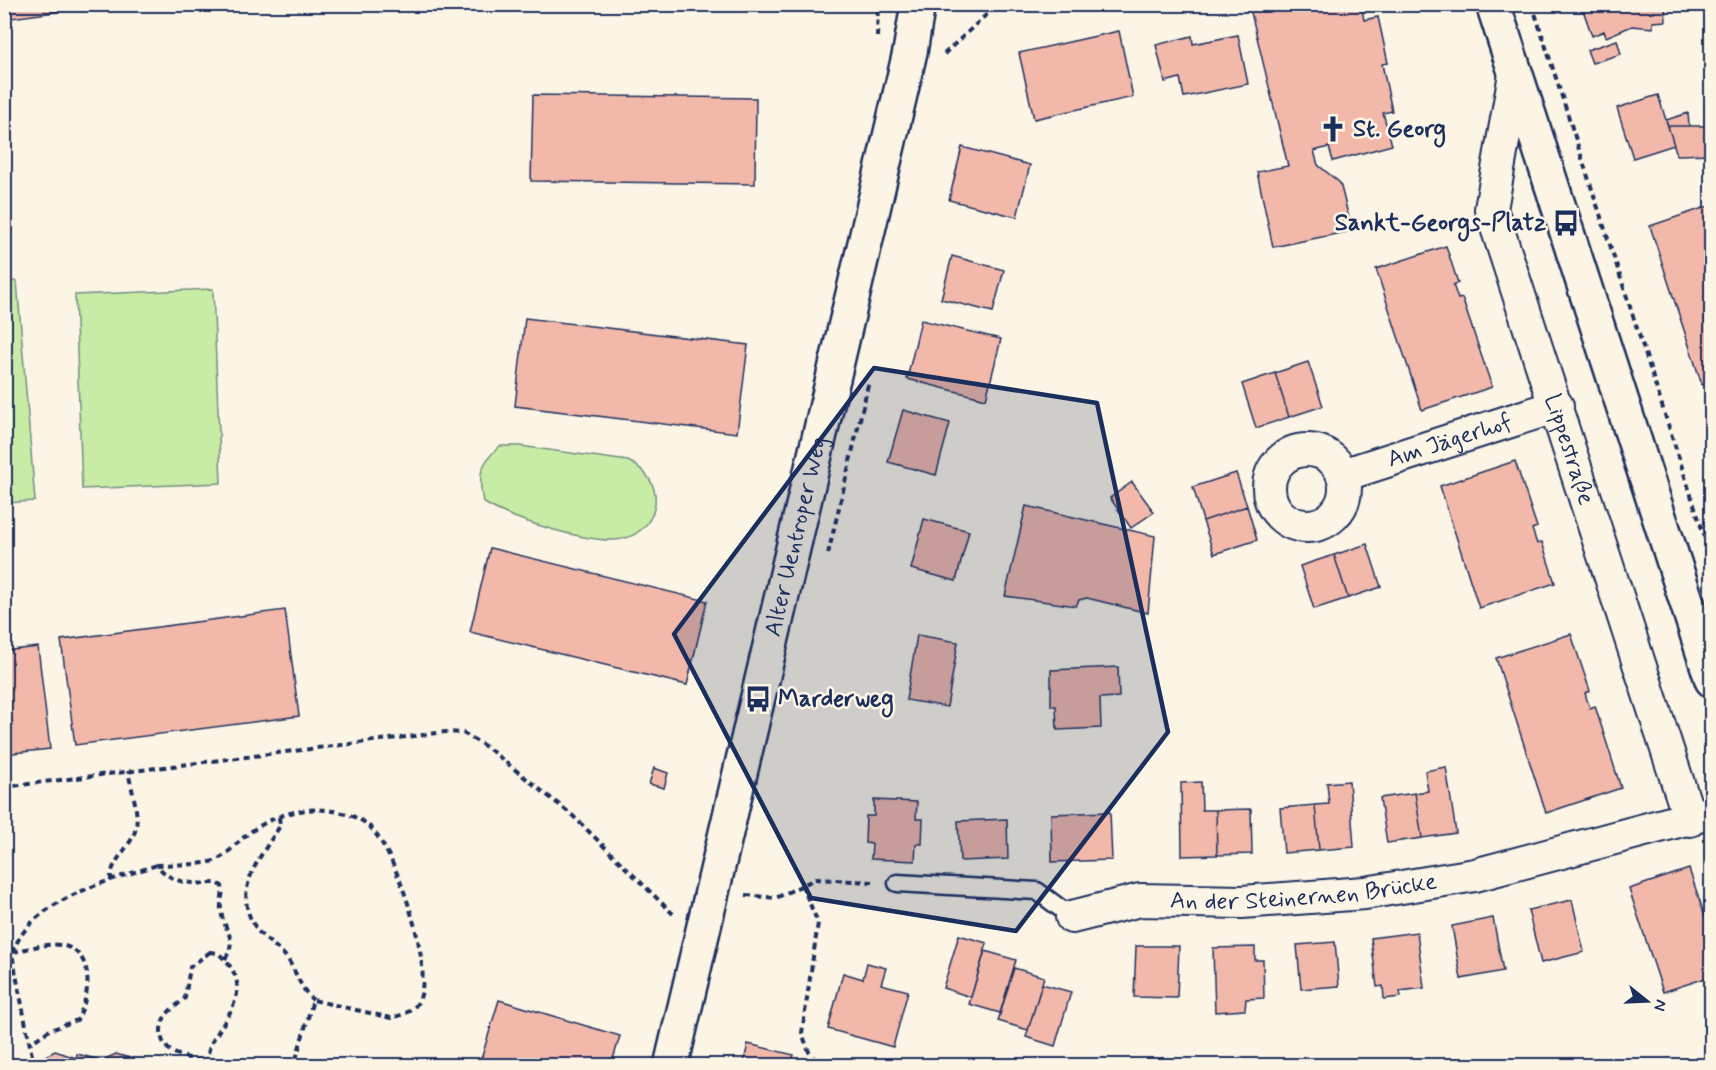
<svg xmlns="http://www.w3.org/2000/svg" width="1716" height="1070" viewBox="0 0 1716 1070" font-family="Mynerve,sans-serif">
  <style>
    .green { fill: #c8eca5; stroke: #728e82; stroke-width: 1.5 }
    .building { fill: #f2b9ab; stroke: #1b2f5e; stroke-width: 1.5 }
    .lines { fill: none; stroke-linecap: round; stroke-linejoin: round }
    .service-casing { stroke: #1b2f5e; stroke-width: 21 }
    .minor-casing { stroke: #1b2f5e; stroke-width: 36 }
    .tertiary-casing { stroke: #1b2f5e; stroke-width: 38 }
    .secondary-casing { stroke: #1b2f5e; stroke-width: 38 }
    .path { stroke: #1b2f5e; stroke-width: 4; stroke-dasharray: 6 4.5; stroke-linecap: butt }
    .service { stroke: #fcf5e5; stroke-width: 16 }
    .minor { stroke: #fcf5e5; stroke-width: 32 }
    .tertiary { stroke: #fcf5e5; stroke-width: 33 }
    .secondary { stroke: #fcf5e5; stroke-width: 33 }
    .marked { fill: #1b2f5e; fill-opacity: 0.2; stroke: #1b2f5e; stroke-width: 4.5; stroke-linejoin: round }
    .labels { text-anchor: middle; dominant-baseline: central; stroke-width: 5; stroke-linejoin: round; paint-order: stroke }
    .poi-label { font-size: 24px; font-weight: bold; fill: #1b2f5e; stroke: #fcf5e5; text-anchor: start }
    .street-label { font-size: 24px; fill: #1b2f5e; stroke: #fcf5e5 }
  </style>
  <rect width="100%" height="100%" fill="#fcf5e5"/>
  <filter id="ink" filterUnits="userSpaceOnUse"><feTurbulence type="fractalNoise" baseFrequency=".0167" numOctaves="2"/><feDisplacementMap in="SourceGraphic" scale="12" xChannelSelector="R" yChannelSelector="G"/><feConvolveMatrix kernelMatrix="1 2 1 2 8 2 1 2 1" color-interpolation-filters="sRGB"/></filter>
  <g filter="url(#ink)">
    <path class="green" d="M17,281l18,220 -30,2v-221z
      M213,289l8,194 -139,6 -7,-194z
      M500,446h20l108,15c45,21 30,77 -14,79 -31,1 -105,-21 -131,-38 -5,-27 -4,-38 17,-56z"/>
    <path class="building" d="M4,4h111l-111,15z
      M1249,4h112l3,16 14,-3 10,46 -6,1 10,47 -9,2 9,32 -59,16 -4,-14 -15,4 4,14 22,18 9,35 -6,2 3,12 -73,15 -16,-75 31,-6z
      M1581,4h84l1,17 -13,1v6l-21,-2 -26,11 -2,-6 -12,5z
      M1119,31l14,66 -99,22 -15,-66z
      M1238,35l10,49 -64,13 -4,-19 -15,4 -9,-37 36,-9 1,8z
      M1617,40l4,14 -29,9 -5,-13z
      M533,95l223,3 -1,86 -224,-3z
      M1658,95l16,50 -41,13 -16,-50z
      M1688,113l1,13h-21l-2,-6z
      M1668,126h44v28l-35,1z
      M962,147l68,18 -13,52 -68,-17z
      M1712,205v177l-10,3 -52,-159z
      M1446,246l12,37 -5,2 5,14 4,-1 30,89 -70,23 -46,-141z
      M952,256l52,14 -11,42 -52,-13z
      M525,318l223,27 -11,88 -222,-27z
      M921,320l80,19 -15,60 -79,-20z
      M1308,362l15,44 -34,11 -14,-44z
      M1275,373l14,44 -33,11 -14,-44z
      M903,410l47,13 -14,52 -48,-13z
      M1515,461l22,66 -5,2 5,15 5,-2 13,41 -76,25 -39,-122z
      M1236,473l11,33 -44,15 -10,-34z
      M1132,482l22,30 -23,16 -21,-30z
      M1026,506l129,30 -7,77 -61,-15 -8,2 -3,6 -71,-10z
      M1247,506l10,34 -43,14 -11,-33z
      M924,519l45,12 -13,50 -45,-12z
      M1367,544l14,43 -33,11 -14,-43z
      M490,548l217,53 -20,84 -217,-53z
      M1334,555l14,43 -34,11 -14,-43z
      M285,610l14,106 -224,29 -14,-105z
      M1571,634l19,57 -5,2 2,7 3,8 5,-2 26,82 -75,25 -50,-155z
      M917,635l41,7 -11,65 -41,-7z
      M38,647l12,102 -46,5v-103z
      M1118,667l1,30 -19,1 1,30 -44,2 -1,-24h-5v-36z
      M1446,767l10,66 -34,5 -7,-45 13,-2 -3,-20z
      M654,768l14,5 -4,15 -15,-4z
      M1349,781l5,66 -35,3 -4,-45 14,-1 -2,-21z
      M1201,782l1,28h14l1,45 -35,1 -1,-73z
      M1415,793l7,45 -35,5 -7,-45z
      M874,800l43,2 -1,17h7l-1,25h-6l-1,17 -44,-2 1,-15 -7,-1 1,-27h8z
      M1315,805l4,45 -35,3 -4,-45z
      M1251,809l1,45 -35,1 -1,-45z
      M1110,812l2,48 -60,2 -1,-48z
      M1007,819l1,40 -48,2 -2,-40z
      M1689,869l23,68v39l-49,16 -34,-103z
      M1572,900l12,52 -43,11 -13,-53z
      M1493,918l10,53 -42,8 -9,-53z
      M1417,932l7,56 -24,3 1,6 -17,2 -1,-13 -6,1 -6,-49z
      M959,935l28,8 -16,54 -28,-9z
      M1335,942l4,44 -38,3 -4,-44z
      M1136,946h43l-2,52 -43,-1z
      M1255,947v13h8l1,38 -18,1 -1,11 -30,2 -2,-64z
      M985,951l31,9 -16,53 -31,-9z
      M867,963l19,5 -5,16 27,7 -15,56 -65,-18 15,-56 20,6z
      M1014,968l30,9 -16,53 -30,-9z
      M1042,984l29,8 -16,54 -29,-9z
      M499,1000l121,36 -9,30h-132z
      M748,1044l46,11 -3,11h-48z
      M55,1051l21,7 1,-4 30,8v-4l9,-4 27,8 2,4h-103l3,-10z"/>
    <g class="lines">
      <g class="service-casing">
        <path id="service" d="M897,883l140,8 35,26"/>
      </g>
      <g class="minor-casing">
        <g id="minor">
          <path id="s1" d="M1515,74l-24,135 199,611"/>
          <circle cx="1307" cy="488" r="38"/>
          <path id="s2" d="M1343,475l214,-69"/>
          <path id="s3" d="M1072,917l68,-17 102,2 123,-9 110,-18 237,-63"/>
        </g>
      </g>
      <g class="tertiary-casing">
        <g id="tertiary">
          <path id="s4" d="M671,1066l239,-1014 8,-48"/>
        </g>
      </g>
      <g class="secondary-casing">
        <path id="secondary" d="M1493,4l219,676"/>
      </g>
      <path class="path" d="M1532,4l180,556
        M877,37l1,-33
        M944,54l54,-50
        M828,554l41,-173
        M4,787l442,-55 17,1 25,15 84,67 101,99
        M279,817l1,9c-20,32 -51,66 -22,105 8,10 20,16 28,26 10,13 14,32 27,43
        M111,881c-2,-21 22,-34 25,-54 3,-16 -5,-39 -8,-56
        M802,885l16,38 -16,110 7,19 12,14
        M746,895l30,3 39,-19 58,3
        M13,952c15,-3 31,-9 47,-7 37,6 30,52 17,75l-29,11 -19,13
        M210,952l8,1c36,32 14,56 -5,87 -4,6 -5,15 -7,22 -19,-5 -45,-6 -45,-31 0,-6 2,-12 6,-17 5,-6 12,-10 18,-16l5,-31z
        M225,959c14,-22 -2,-28 -4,-49 -1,-9 3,-16 1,-24l-5,-3c-24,1 -45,2 -60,-18 14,-1 47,1 59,-5 11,-5 19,-15 28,-23 25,-21 61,-33 94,-25 10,2 21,6 29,12 29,25 66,139 53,174 -5,13 -17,17 -29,20l-78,-18 -19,66
        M34,1066l-22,-112c18,-55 97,-73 145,-89"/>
      <use href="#service" class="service"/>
      <use href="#minor" class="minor"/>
      <use href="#tertiary" class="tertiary"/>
      <use href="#secondary" class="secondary"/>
    </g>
  </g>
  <path class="marked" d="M874,368l223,35 71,329 -152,199 -205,-33 -137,-264z"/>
  <defs>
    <g id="church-bare" transform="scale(2.07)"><path d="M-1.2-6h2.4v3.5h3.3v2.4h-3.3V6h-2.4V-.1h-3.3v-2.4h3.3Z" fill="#1b2f5e" stroke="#fcf5e5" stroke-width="2.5" paint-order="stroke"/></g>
    <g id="bus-bare" transform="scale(2.07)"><path d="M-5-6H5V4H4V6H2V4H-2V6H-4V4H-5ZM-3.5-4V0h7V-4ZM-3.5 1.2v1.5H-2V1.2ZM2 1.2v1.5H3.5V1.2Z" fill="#1b2f5e" stroke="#fcf5e5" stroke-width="2.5" paint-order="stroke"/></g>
  </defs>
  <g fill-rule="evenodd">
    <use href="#church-bare" x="1333" y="129"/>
    <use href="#bus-bare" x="1566" y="223"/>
    <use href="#bus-bare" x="758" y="699"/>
  </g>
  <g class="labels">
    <g class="poi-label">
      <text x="1353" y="129">St. Georg</text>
      <text x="1546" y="223" text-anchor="end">Sankt-Georgs-Platz</text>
      <text x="778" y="699">Marderweg</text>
    </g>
    <g class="street-label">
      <text stroke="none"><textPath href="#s2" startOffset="112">Am Jägerhof</textPath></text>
      <text stroke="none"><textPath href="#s1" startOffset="390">Lippestraße</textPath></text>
      <text stroke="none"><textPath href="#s4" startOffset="544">Alter Uentroper Weg</textPath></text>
      <text stroke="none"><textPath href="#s3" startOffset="234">An der Steinernen Brücke</textPath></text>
    </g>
  </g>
  <rect width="1716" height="1070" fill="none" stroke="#fcf5e5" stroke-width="24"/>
  <rect x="12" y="12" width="1692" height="1046" fill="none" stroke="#1b2f5e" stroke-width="2" filter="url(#ink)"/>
  <g transform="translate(1647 1001) rotate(108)" stroke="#fcf5e5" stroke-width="4.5" paint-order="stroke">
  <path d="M0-4.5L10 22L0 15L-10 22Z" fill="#1b2f5e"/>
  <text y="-9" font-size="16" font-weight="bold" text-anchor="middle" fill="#1b2f5e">N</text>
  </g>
</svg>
